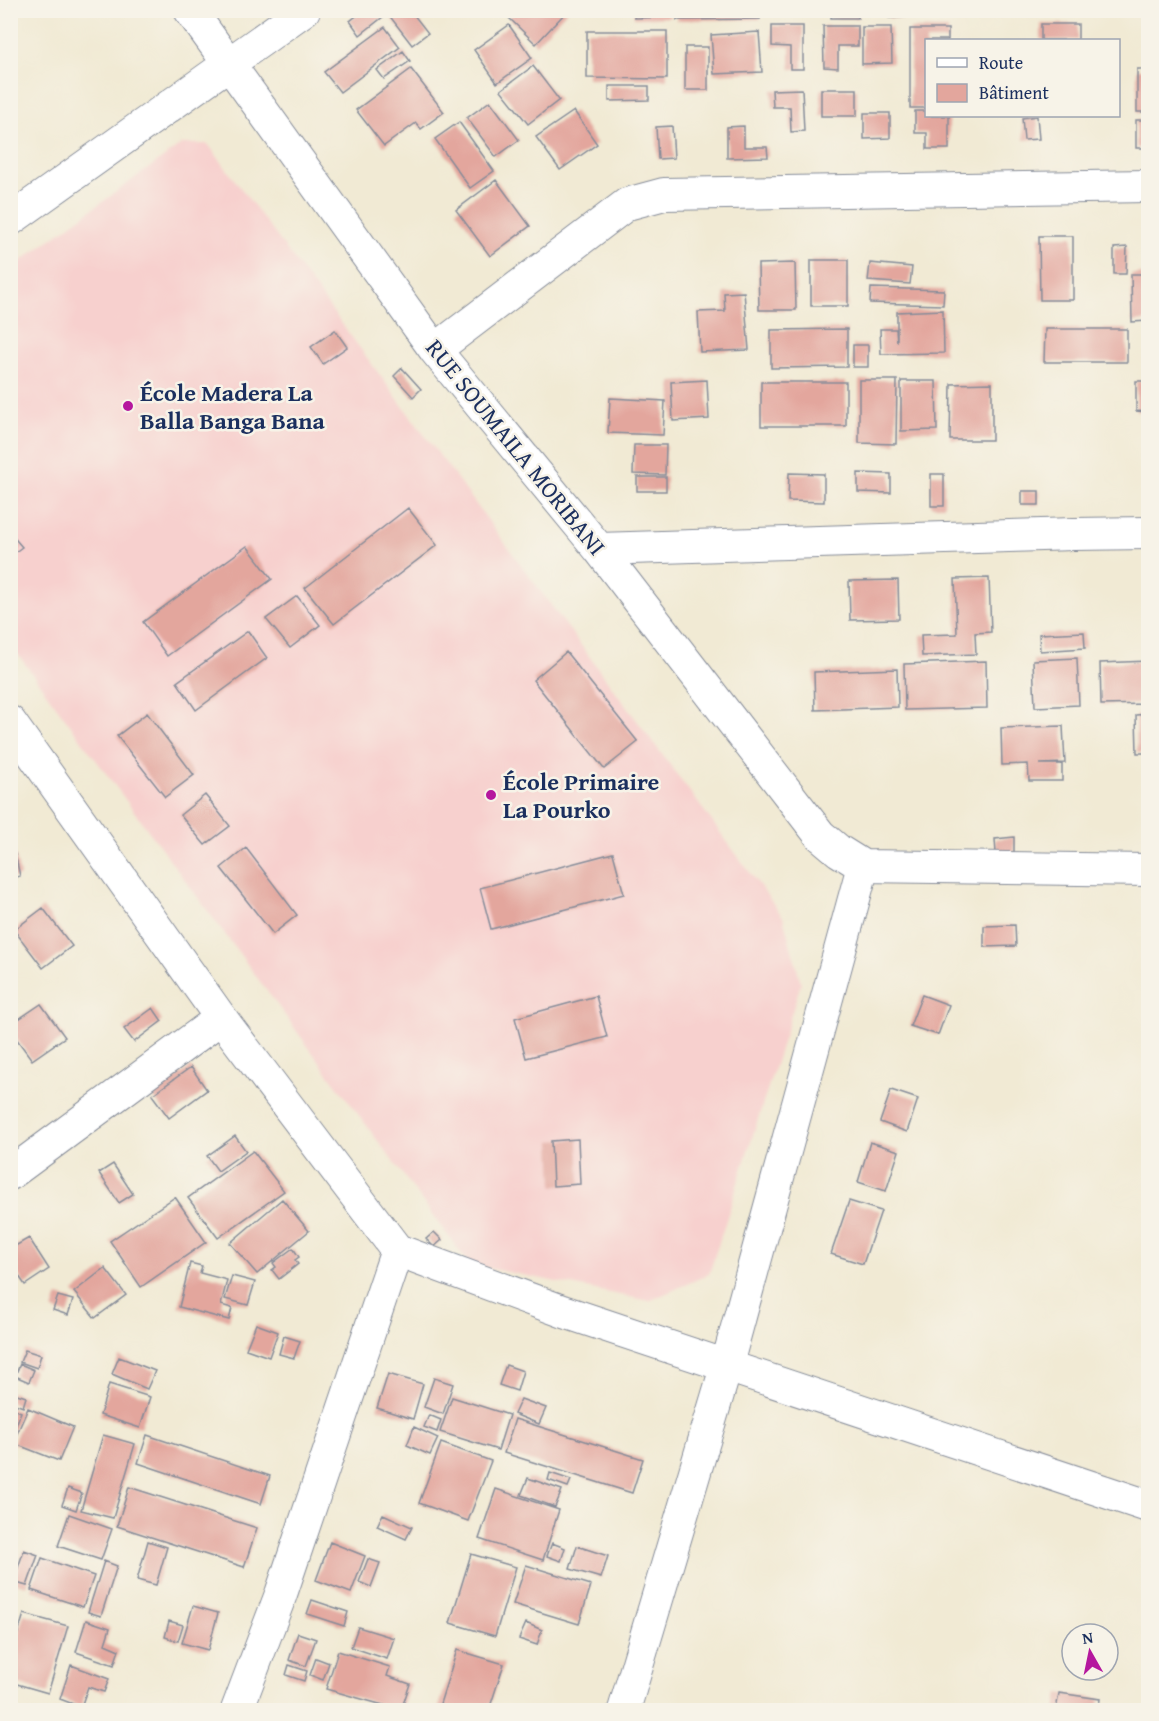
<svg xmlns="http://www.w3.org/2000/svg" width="1159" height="1721" viewBox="0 0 1159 1721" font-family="'Gentium Book Plus',serif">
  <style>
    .built { fill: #f7d0ce }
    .building { fill: #e3a69d }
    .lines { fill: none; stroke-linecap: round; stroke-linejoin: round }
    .street-casing { stroke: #868c99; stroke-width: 34 }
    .street { stroke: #fff; stroke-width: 32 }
    .poi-dot { fill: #b5179e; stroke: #f7f3e8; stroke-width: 2 }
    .labels { text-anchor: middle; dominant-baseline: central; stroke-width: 5; stroke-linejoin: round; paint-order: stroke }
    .poi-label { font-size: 24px; font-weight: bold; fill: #1b2f5e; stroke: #f7f3e8; text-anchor: start }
    .street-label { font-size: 24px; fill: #1b2f5e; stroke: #f7f3e8 }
  </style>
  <rect width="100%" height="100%" fill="#f7f3e8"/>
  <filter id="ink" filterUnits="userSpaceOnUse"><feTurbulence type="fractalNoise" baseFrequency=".0167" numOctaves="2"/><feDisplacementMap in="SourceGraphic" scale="12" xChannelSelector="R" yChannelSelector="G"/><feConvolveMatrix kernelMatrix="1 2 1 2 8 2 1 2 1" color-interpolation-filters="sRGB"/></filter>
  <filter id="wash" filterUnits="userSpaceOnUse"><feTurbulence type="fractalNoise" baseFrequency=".008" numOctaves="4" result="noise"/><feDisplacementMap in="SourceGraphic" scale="24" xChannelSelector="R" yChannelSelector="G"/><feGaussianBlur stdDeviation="1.35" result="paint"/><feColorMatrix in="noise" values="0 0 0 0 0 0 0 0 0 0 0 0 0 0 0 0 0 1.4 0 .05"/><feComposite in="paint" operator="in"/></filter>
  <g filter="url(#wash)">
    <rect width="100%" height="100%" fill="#f1ead4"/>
    <path class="built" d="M182,144h26l575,773 18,66 -92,291 -60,27 -180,-37 -458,-619 -1,-376z"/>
    <g id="blocks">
      <path class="building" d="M364,10h16l4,6 -24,19 -10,-14z
        M385,10h25l18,23 -16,12z
        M516,10h52l-32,34 -27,-26z
        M634,10h36v7l-36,1z
        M676,10h84v9l-83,1z
        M831,10h27v8h-27z
        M888,10h49v6l-48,2z
        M994,10h36v4l-36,3z
        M1042,10h42v3l-42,1z
        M1041,24h37v16h-37z
        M509,25l23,33 -35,25 -23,-33z
        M772,26h31v43h-13v-22l-18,-1z
        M823,26h35v20h-20v22l-14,-1z
        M385,27l15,20 -60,45 -16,-20z
        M862,27h29l1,36 -30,1z
        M910,29h38v11h-22v68h-16z
        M587,31h80v48l-80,-1z
        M759,32l3,40 -48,2 -3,-39z
        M685,47h23v43h-23z
        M403,51l7,10 -26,18 -7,-9z
        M533,66l26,34 -31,24 -27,-34z
        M411,69l33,43 -23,17 -5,-6 -32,23 -28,-36z
        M1137,69h11v43h-11z
        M609,86h40v14l-40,1z
        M802,89l2,42 -13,1 -1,-25h-17l-1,-17z
        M821,89h36v27h-36z
        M490,101l29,39 -23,17 -29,-39z
        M574,111l23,33 -37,26 -24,-33z
        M915,111h11v5h23v33h-22v-16h-12z
        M864,113h26v25l-26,1z
        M1037,116l2,23 -15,1 -2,-22z
        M1136,120h12v28h-12z
        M459,122l35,49 -24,17 -35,-49z
        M672,126l2,32 -16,1 -2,-32z
        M744,126v21h23l1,10 -41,1v-31z
        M496,180l34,46 -40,30 -34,-46z
        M1039,236h34v64h-33z
        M1127,247l-1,27h-12v-26z
        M811,260h37v46h-37z
        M795,263l1,47h-37l-1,-46z
        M870,263l42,4 -2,17 -42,-3z
        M1131,274h17v47l-16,1z
        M871,288l73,2 -1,15 -73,-2z
        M744,292l5,58 -49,2 -2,-40 27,-1 -1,-18z
        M943,310l1,43 -63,1 -1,-25h16l1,13v-30z
        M847,329v38l-76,1v-38z
        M1045,329h82v33h-83z
        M335,330l12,17 -24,17 -12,-17z
        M853,345h15v22h-15z
        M402,368l19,21 -8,8 -19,-21z
        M707,380l2,39 -36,2 -2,-39z
        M859,380h38l-1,64 -37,-1z
        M901,381h35l1,49 -36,1z
        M1136,381h12v31l-12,-1z
        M761,382h85v44h-85z
        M992,383v57h-42l1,-56z
        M610,398l55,3 -2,34 -55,-2z
        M634,445h32l-1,30 -32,-1z
        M789,473l35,1v28l-36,-1z
        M858,473l33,1v19l-33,-1z
        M931,474h13v32h-13z
        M637,477h29v14h-29z
        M1022,491h17v14h-17z
        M408,508l29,37 -103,79 -29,-36z
        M10,533l12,14 -12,9z
        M247,546l25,33 -105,77 -24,-34z
        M989,578l2,54 -16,1 1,21 -54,2 -1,-21 36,-1 -2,-55z
        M898,580l1,39 -49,1 -1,-39z
        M297,596l23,29 -30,23 -24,-29z
        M248,631l19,27 -71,52 -19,-28z
        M1084,632l1,16 -45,3 -1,-17z
        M566,652l72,90 -34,27 -71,-89z
        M1077,658l2,47 -44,2 -2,-47z
        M986,661l1,47 -82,2 -1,-46z
        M1148,661v43l-47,1 -1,-42z
        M897,669l1,38 -83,3 -1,-38z
        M147,713l47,62 -29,22 -48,-61z
        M1148,714v39h-11l-1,-38z
        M1063,726l2,37 -25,1h22v17h-33l-1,-17 -26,1 -1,-37z
        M205,795l25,31 -25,19 -25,-30z
        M1014,837v15l-18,1 -1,-14z
        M246,848l51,67 -24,19 -52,-66z
        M613,853l11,41 -133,35 -11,-41z
        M15,854l5,22 -10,3v-24z
        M43,908l29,38 -29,22 -29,-38z
        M1015,925l1,21 -32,1v-21z
        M922,995l27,10 -11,30 -28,-9z
        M596,996l11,41 -81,21 -11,-40z
        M41,1004l24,33 -33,23 -22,-30v-5z
        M153,1008l9,13 -28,21 -10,-13z
        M191,1067l16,23 -38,28 -17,-23z
        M891,1090l27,9 -11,33 -27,-10z
        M235,1136l11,15 -28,20 -11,-15z
        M578,1139l2,45 -27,2 -2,-45z
        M870,1142l29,9 -13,40 -28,-9z
        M253,1151l31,40 -66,47 -30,-40z
        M113,1164l20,30 -14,9 -20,-30z
        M175,1197l31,45 -65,45 -31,-46z
        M282,1199l27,32 -52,43 -27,-31z
        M849,1201l32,10 -18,53 -32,-10z
        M434,1232l8,8 -8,7 -8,-8z
        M29,1238l20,31 -24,16 -15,-22v-14z
        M293,1248l6,9 -4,3 3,4 -19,15 -7,-9 4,-3 -3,-4z
        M190,1263l12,3 -2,7 27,7 -6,25 11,3 -3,12 -50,-13z
        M105,1268l21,27 -31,23 -21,-26z
        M232,1276l23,6 -7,23 -23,-6z
        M58,1296l15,4 -5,15 -15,-5z
        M256,1324l22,8 -9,25 -23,-8z
        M284,1336l16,5 -6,17 -15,-4z
        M25,1350l16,5 -4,13 -17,-6z
        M119,1357l36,14 -8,18 -35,-15z
        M20,1364l14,6 -5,12 -14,-6z
        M506,1365l17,6 -6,20 -18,-6z
        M388,1374l35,10 -10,35 -36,-11z
        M434,1378l19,6 -10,30 -19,-7z
        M109,1384l41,13 -10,31 -40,-13z
        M11,1392l15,5 -3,10 -13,-5z
        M452,1397l57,18 -11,35 -58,-18z
        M521,1399l25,9 -7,16 -25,-10z
        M10,1408l11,4 -8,21 -3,-1z
        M28,1408l45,19 -14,34 -46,-18z
        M429,1415l12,5 -4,12 -13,-5z
        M515,1419l128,40 -11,34 -128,-40z
        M414,1427l24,11 -8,17 -23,-10z
        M103,1435l32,9 -22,74 -32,-8z
        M147,1435l123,41 -9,28 -123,-41z
        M441,1443l50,18 -23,60 -49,-18z
        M550,1473l21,7 -3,7 -20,-7z
        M528,1478l34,12 -7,17 -34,-12z
        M129,1487l128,41 -13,39 -127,-41z
        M68,1488l14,5 -6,17 -14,-5z
        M496,1489l63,21 -16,50 -64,-21z
        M69,1514l43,15 -11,31 -43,-14z
        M383,1514l29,13 -6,12 -29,-13z
        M148,1541l19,6 -11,38 -19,-5z
        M330,1542l35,14 -14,37 -35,-13z
        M552,1543l13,5 -4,13 -14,-5z
        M577,1546l31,10 -7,22 -31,-9z
        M24,1550l14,5 -11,31 -14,-4z
        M471,1554l45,13 -21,69 -45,-13z
        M42,1558l52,18 -11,31 -52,-17z
        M368,1559l12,4 -9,24 -12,-5z
        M104,1561l13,5 -16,50 -13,-4z
        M526,1565l65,20 -12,39 -66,-20z
        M312,1600l36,12 -4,14 -37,-12z
        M193,1606l25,7 -10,37 -26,-7z
        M10,1609l6,2 -5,17h-1z
        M24,1614l44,12 -20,67 -38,-11v-24z
        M86,1620l24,8 -5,16 14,6 -5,15 -38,-13z
        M169,1621l14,4 -5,16 -13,-4z
        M526,1623l16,7 -5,15 -18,-6z
        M358,1627l36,11 -7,21 -36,-12z
        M298,1633l18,6 -10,27 -17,-6z
        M457,1650l47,14 -15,46h-51z
        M338,1651l52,16 -3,9 23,8 -9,26 -75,-21z
        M316,1658l13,5 -6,17 -13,-5z
        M71,1665l38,14 -5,13 -16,-5 -7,20 -21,-8z
        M289,1665l18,6 -3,10 -18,-6z
        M1059,1693l41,6 -1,8 15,3h-58z"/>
    </g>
  </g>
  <g filter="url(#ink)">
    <use href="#blocks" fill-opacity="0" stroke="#868c99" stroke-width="1.5"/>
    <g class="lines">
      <g class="street-casing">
        <path id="street" d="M190,10l245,340 164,199 221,286 19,16 24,15
          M10,220l294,-210
          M435,350l192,-146 37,-10 484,-8
          M599,549l475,-15 74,-1
          M10,722l211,296 176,232 165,61 586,195
          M863,866l285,4
          M10,1174l211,-156
          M237,1710l44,-116 116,-344
          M624,1710l103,-346 136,-498"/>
      </g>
      <use href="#street" class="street"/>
    </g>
  </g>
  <g class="poi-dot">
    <circle cx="128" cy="406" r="6"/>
    <circle cx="491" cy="795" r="6"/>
  </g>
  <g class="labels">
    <g class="poi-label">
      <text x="140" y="392">École Madera La<tspan x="140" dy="28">Balla Banga Bana</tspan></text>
      <text x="503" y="781">École Primaire<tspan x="503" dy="28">La Pourko</tspan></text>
    </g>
    <g class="street-label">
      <text transform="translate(516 447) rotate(51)">RUE SOUMAILA MORIBANI</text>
    </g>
  </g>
  <rect width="1159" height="1721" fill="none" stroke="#f7f3e8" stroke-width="36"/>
  <rect x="925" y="39" width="195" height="78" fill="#f7f3e8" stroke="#9fa5b1" stroke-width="1.5"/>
  <rect x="937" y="58" width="30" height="9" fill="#ffffff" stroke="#9fa5b1" stroke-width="1.5"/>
  <text x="979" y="69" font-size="18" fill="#1b2f5e">Route</text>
  <rect x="937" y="84" width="30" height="18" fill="#e3a69d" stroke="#9fa5b1" stroke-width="1.5"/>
  <text x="979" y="99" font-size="18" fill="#1b2f5e">Bâtiment</text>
  <g transform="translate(1090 1652) rotate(351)"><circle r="28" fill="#f7f3e8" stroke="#9fa5b1" stroke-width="1.5"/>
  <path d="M0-4.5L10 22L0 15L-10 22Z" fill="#b5179e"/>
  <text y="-9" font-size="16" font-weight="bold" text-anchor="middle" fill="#1b2f5e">N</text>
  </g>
</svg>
